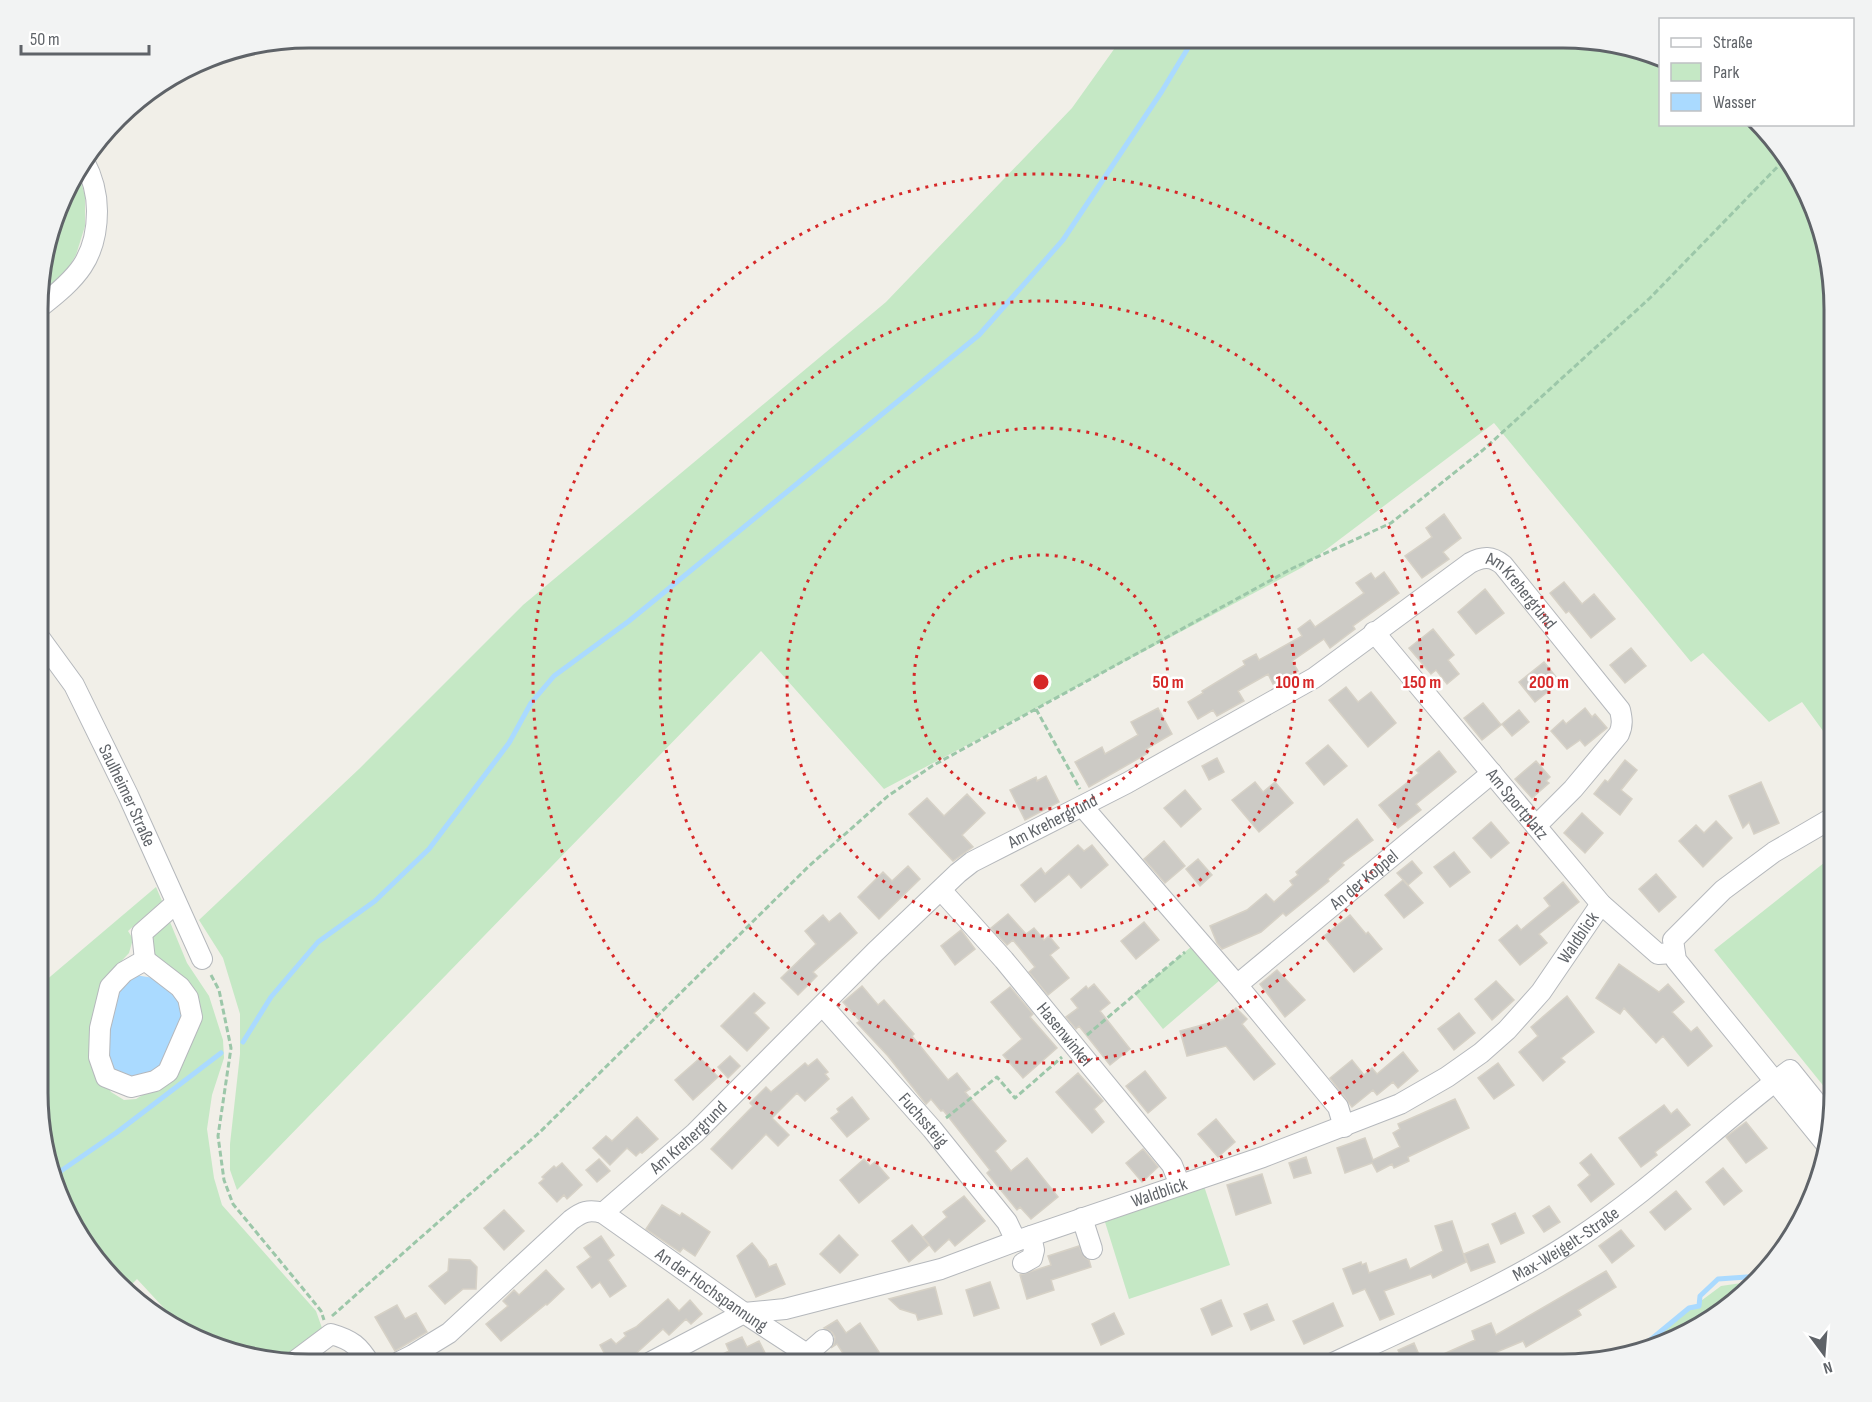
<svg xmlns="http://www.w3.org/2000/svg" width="1872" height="1402" viewBox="0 0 1872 1402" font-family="'Sofia Sans Condensed',sans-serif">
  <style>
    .green { fill: #c5e8c5 }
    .water { fill: #aadaff }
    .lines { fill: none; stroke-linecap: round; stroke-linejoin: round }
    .stream { stroke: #aadaff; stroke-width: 5 }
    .building { fill: #cccac5; stroke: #d6d1c6; stroke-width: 1.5 }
    .minor-casing { stroke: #b5b8bc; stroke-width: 22 }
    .path { stroke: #9cc7a9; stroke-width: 3; stroke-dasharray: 6 3; stroke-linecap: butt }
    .minor { stroke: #fff; stroke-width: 20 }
    .ring { fill: none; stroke: #d62828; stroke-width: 3; stroke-dasharray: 3 6 }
    .labels { text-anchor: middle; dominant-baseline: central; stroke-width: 5; stroke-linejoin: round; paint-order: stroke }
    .street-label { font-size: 18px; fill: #5f6368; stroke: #fff }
    .rim { fill: none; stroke: #5f6368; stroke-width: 3 }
    .centre { fill: #d62828; stroke: #fff; stroke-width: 3 }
    .ring-label { font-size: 18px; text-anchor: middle; font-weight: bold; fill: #d62828; stroke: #fff; stroke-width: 5; stroke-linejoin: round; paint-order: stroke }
  </style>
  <rect width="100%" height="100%" fill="#f1efe8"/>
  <path class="green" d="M1122,38h458l80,19v67l97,1 50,64 27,120v437l-32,-44 -33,20 -66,-69 -12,9 -197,-239 -191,144 -419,222 -123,-138 -524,539 -7,-20v-26l10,-90v-40l-17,-56 -24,-38 160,-151 164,-164 363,-303 186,-194z
    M77,170l8,25v31l-9,29 -15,25 -21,17v-24z
    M1834,855v244l-120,-149z
    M156,887l6,14 -34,30 5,8 -4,14 -15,16 -22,54 -3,30 6,14 16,25 13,8 12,-1 26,-16 -11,-131 -4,-10 23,-20 17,41 22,33 14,44 1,18 -12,37 -5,34 7,49 8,27 94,106 6,17 -41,33 -75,-17 -19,-11 -50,-54 -12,12 -59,-78 -28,-102v-124z
    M1198,941l29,33 -64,55 -28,-35z
    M1204,1186l26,79 -101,34 -24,-77z
    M1755,1281l-72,56 -44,10 82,-61z"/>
  <path class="water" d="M135,975l25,4 16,15 12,19 -29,61 -23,7 -26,-9 -7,-15 10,-58 8,-15z"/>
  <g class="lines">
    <path class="stream" d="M243,1042l28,-45 47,-55 57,-41 54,-52 80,-106 22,-40 23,-27 75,-55 350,-286 84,-95 99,-149 32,-53
      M55,1175l61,-42 105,-80
      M1643,1346l46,-38 10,-2 1,-10 18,-17 43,-3"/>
  </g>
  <path class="building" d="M1444,514l17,24 -18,14 6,7 -27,19 -17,-22 27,-19 -6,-9z
    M1384,572l15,21 -46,33 2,3 -25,19 -6,-9 -32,22 6,10 -25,13 -5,-10 -30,17 6,10 -27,15 -4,-6 -15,9 -10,-17 15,-9 -1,-2 43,-26 -2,-4 13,-7 3,6 43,-24 -4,-7 12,-9 5,7 49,-34 -8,-10 15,-10 4,6z
    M1564,582l18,22 12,-10 21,25 -24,19 -22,-27 -3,2 -16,-20z
    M1485,589l19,24 -28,21 -18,-22z
    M1433,629l21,26 -6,5 11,14 -12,10 -11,-14 -5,4 -22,-26z
    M1631,648l15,18 -21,17 -15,-18z
    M1544,662l16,20 -25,20 -16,-20z
    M1346,687l12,15 13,-10 25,31 -28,24 -39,-47z
    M1483,703l18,22 -19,15 -18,-22z
    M1158,708l14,26 -26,15 2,4 -59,34 -14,-25 27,-15 3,7 33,-19 -7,-13z
    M1585,708l7,9 3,-3 12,14 -22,18 -5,-6 -13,9 -16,-18 12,-11 3,4z
    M1519,710l10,12 -17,14 -10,-12z
    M1328,745l19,21 -23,19 -18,-22z
    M1439,751l17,21 -40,32 5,6 -23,18 -19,-23 40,-32 -3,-3z
    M1217,758l7,14 -15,8 -7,-14z
    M1625,760l12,10 -16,20 11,9 -12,16 -26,-21 11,-14 3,2z
    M1536,761l14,16 -4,4 3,2 -17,15 -17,-19z
    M1046,776l13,26 -34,18 -15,-30 26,-13 1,4z
    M1255,782l8,10 12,-10 18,21 -34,29 -27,-32z
    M1761,782l18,41 -25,11 -5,-12 -6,6 -14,-32z
    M1185,790l16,19 -20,18 -17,-19z
    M967,794l18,19 -23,22 11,12 -20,14 -44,-47 18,-16 17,18z
    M1582,813l21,20 -18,20 -21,-20z
    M1357,819l16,21 -31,23 2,2 -16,14 1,2 -43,35 -3,-3 -22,19 -39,17 -5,-6 -7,-17 37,-16 19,-16 8,8 19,-17 -3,-4 8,-6 -2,-3z
    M1716,821l16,17 -29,29 -24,-26 17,-16 8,8z
    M1491,822l18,21 -18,15 -18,-20z
    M1164,841l21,25 -20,17 -21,-24z
    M1078,845l6,6 8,-6 16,20 -27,23 -12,-14 -34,28 -14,-17 20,-17 4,6z
    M1454,852l16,20 -20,15 -16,-20z
    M1198,859l14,16 -12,11 -14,-17z
    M1412,861l10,12 -14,12 -11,-12z
    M908,866l12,13 -41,40 -21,-22 25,-25 9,9z
    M1656,874l20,23 -17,15 -20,-23z
    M1403,880l20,23 -19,15 -19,-23z
    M1563,882l16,20 -40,32 8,9 -27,22 -21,-25 18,-15 4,5 29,-24 -6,-8z
    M840,913l17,20 -44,39 4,4 -19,19 -17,-17 35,-34 -11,-13 18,-16 6,7z
    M1008,914l18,20 8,-6 10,12 5,-4 10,12 -9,7 19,23 -21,17 -19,-23 6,-5 -22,-27 -6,5 -16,-17z
    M1350,915l16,19 2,-2 14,17 -28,23 -30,-36z
    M1144,922l15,18 -23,19 -15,-18z
    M961,930l14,19 -20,16 -14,-19z
    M1619,964l40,28 9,-8 16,18 -12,10 19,20 6,-5 15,19 -24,20 -25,-30 -7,7 -32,-35 -4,6 -24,-16z
    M1277,970l28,30 -20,17 -25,-33z
    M1496,981l18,19 -22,20 -17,-21z
    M1094,984l16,19 -10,8 30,38 -20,16 -31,-39 -3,3 -10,-12 12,-9 -7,-9 15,-13 2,3z
    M862,986l16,19 6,-5 30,34 -2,2 36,44 9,-7 13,16 -5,3 41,49 -11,10 16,20 16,-13 31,39 -27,22 -11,-12 -3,3 -30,-37 3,-3 -47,-60 -2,1 -10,-12 -5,5 -38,-48 -31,-33 3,-2 -17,-19z
    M1010,987l23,27 -3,3 27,31 -34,30 -20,-23 19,-16 -31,-37z
    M754,993l11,10 -11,10 15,15 -22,23 -26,-25z
    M1567,996l27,36 -33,26 4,4 -22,19 -24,-29 19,-16 -7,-9z
    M1236,1008l11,11 -5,5 33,40 -21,16 -28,-34 -39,10 -7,-25 44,-12z
    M1459,1013l16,20 -21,17 -16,-21z
    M1403,1052l15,19 -20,17 -5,-6 -16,13 -4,-5 -21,17 -22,-29 22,-18 12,15 8,-7 5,6z
    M730,1056l10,10 -12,12 -10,-11z
    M700,1058l18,19 -25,23 -18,-20z
    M817,1059l11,13 -3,2 4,5 -24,22 -8,-8 -25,25 17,17 -11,11 -12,-12 -34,35 -21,-20 42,-43 -3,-3 16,-16 5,5 34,-29 3,3z
    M1498,1063l16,22 -20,14 -16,-21z
    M1145,1071l21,27 -18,15 -22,-27z
    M1078,1073l25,28 -9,8 10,13 -12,11 -36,-41z
    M852,1097l17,22 -22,18 -16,-19 8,-6 -2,-3z
    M1455,1099l14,29 -61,29 1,4 -15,7 -2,-4 -15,8 -5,-9 -27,10 -8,-25 28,-10 8,22 27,-13 -7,-14 7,-4 -2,-5z
    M1664,1105l7,9 6,-5 13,16 -35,27 2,3 -16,12 -22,-29z
    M637,1117l21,22 -16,14 -2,-1 -4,4 -9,-8 -17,17 -17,-17 13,-12 6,5z
    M1216,1119l19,23 -17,15 -20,-23z
    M1746,1122l21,26 -21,15 -20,-26z
    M1143,1149l15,18 -16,15 -16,-19z
    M1591,1154l23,30 -23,18 -13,-17 12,-10 -10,-12z
    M1306,1157l5,16 -17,5 -5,-15z
    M599,1159l11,12 -13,11 -11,-12z
    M864,1159l6,7 5,-4 14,16 -30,25 -19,-23z
    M562,1163l20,22 -15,14 -3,-4 -7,7 -18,-19 5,-4 -2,-2 12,-11 2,2z
    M1723,1168l19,23 -18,14 -18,-23z
    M1262,1174l9,29 -35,12 -9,-30z
    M1676,1191l15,18 -26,21 -15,-18z
    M964,1196l21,25 -30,25 -6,-7 -14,13 -12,-15 24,-20 -4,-5z
    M662,1205l18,11 2,-3 28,19 -15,24 -12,-8 -3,4 -34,-23z
    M1549,1206l11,16 -16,10 -11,-16z
    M504,1210l20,21 -20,19 -20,-22z
    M1515,1213l9,20 -23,11 -9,-20z
    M1452,1221l14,41 -33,16 -2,-4 -47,17 10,23 -14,6 -15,-31 -12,5 -10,-25 18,-7 1,3 4,-2 3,10 37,-14 4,10 33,-18 -8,-25z
    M912,1225l17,20 -20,17 -17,-21z
    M1621,1230l13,16 -22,17 -13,-17z
    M839,1235l19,20 -18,18 -20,-19z
    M601,1236l13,19 -6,5 18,26 -16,11 -10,-15 -8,6 -15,-21 14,-10 -7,-9z
    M752,1243l14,17 3,7 7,-3 9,20 -29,13 -19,-41z
    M1488,1244l7,18 -24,9 -7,-17z
    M1079,1246l5,11 5,3 2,7 -40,13 3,10 -27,9 -7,-24 31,-10 -3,-9z
    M449,1259l21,1 7,7 -1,22h-13l-18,15 -16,-18 19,-15z
    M546,1270l18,19 -17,16 -1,-1 -45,37 -15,-17 22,-18 -5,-5 11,-11 5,5z
    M1606,1271l10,16 -38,23 3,5 -55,32 -3,-6 -55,23h-22l-5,-9 34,-15 -3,-9 19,-8 5,12z
    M990,1282l9,26 -25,8 -8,-26z
    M935,1287l7,27 -24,6 -2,-6 -16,-5 -11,-10z
    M668,1299l11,12 11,-11 12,14 -11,10 -5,-5 -17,16 -6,-6 -30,27 -17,8h-6l-10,-19 11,-6 5,5 10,-8 -2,-3 12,-6z
    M1221,1300l11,26 -20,9 -11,-26z
    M1333,1303l10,23 -39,18 -11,-23z
    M1267,1304l7,16 -23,10 -7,-16z
    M397,1305l8,14 11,-6 11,19 -32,19 -20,-34z
    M1114,1313l10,21 -23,11 -9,-21z
    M837,1320l9,13 14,-10 19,29 -18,12h-11l-13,-20 -6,4 3,-5 1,-6 -3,-5 -8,-4z
    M742,1337l5,10 12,-6 8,16 -13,6 -3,-4 -11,5h-37l26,-13 -3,-7z
    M1414,1343l9,21h-18l-7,-14z"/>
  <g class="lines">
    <g class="minor-casing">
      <g id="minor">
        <path d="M40,307c36,-28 57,-48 57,-96 0,-17 -5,-35 -13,-50"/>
        <path id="s1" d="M1374,632l227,272 57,50 16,-1"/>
        <path id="s2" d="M39,637l35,48 54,110 74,164"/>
        <path d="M1083,807l154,178 101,122 6,20"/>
        <path id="s3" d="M941,890l63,70 168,205 8,20"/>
        <path d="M145,960l35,27 8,11 4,19 -24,55 -13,9 -24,6 -25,-10 -7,-20 1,-29 10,-41 14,-15z"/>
        <path d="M145,960l-3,-27 34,-30"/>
        <path id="s4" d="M1237,985l255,-212"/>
        <path id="s5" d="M823,1006l109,123 75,93 9,19"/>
        <path d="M1826,1144l-150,-184 -3,-20 50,-50 51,-38 60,-35"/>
        <path id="s6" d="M603,1213l92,-80 180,-181 83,-79 14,-11 155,-79 187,-105 156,-115c13,-7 22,-7 33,2l117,145c2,9 3,15 -1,24l-46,55 -37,37"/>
        <path d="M1082,1218l10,31"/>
        <path d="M1023,1263l9,-5 2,-8 -3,-14"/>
        <path d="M807,1354l16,-14"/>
        <path d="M291,1364l40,-30c21,6 28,12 39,30"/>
        <path id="s7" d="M395,1364l18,-9 36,-22 122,-113c11,-8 17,-11 32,-7l141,100 78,51"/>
        <path id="s8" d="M647,1364l97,-51 41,-4 156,-40 75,-28 247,-84 137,-53 47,-27 34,-24 26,-23 34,-38 60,-88"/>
        <path id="s9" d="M1331,1364c82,-39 168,-74 244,-124 77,-50 142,-115 215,-170l41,51"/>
      </g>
    </g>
    <path class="path" d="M1036,709l44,80
      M211,975l8,15 12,58 -13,88 6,44 9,24 76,92 12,15 3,9
      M1087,1035l98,-83
      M946,1118l51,-41 18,21 47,-41
      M332,1316l208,-184 269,-266 79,-70 44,-30 361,-198 98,-45 92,-73 167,-152 134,-138"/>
    <use href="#minor" class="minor"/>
  </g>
  <g class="ring">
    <circle cx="1041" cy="682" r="127"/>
    <circle cx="1041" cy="682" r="254"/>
    <circle cx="1041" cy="682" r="381"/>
    <circle cx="1041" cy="682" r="508"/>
  </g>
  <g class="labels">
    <g class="street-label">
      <text stroke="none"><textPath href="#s6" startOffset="1158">Am Krehergrund</textPath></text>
      <text stroke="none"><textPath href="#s2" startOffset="182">Saulheimer Straße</textPath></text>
      <text stroke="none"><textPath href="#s1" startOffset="224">Am Sportplatz</textPath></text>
      <text stroke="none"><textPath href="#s6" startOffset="600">Am Krehergrund</textPath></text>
      <text stroke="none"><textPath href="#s4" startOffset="165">An der Koppel</textPath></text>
      <text stroke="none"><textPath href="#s8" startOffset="1047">Waldblick</textPath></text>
      <text stroke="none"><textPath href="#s3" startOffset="190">Hasenwinkel</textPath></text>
      <text stroke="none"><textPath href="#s5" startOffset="152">Fuchssteig</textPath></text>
      <text stroke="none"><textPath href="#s6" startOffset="114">Am Krehergrund</textPath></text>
      <text stroke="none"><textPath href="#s8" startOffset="543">Waldblick</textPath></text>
      <text stroke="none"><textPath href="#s9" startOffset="264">Max-Weigelt-Straße</textPath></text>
      <text stroke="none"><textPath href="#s7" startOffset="396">An der Hochspannung</textPath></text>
    </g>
  </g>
  <path d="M0 0H1872V1402H0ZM309 48H1563A261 261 0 0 1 1824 309V1093A261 261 0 0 1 1563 1354H309A261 261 0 0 1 48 1093V309A261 261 0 0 1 309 48Z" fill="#f2f3f3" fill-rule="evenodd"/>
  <path class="rim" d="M309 48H1563A261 261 0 0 1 1824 309V1093A261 261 0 0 1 1563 1354H309A261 261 0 0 1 48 1093V309A261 261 0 0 1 309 48Z"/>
  <circle cx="1041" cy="682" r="9" class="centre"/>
  <g class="ring-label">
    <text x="1168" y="688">50 m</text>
    <text x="1295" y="688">100 m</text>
    <text x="1422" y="688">150 m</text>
    <text x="1549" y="688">200 m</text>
  </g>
  <rect x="1659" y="18" width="195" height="108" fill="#ffffff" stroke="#bfc1c3" stroke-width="1.5"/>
  <rect x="1671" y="38" width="30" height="9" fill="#ffffff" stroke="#bfc1c3" stroke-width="1.5"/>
  <text x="1713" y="48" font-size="18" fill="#5f6368">Straße</text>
  <rect x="1671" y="63" width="30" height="18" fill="#c5e8c5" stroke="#bfc1c3" stroke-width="1.5"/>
  <text x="1713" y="78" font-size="18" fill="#5f6368">Park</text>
  <rect x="1671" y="93" width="30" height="18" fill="#aadaff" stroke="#bfc1c3" stroke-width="1.5"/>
  <text x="1713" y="108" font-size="18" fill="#5f6368">Wasser</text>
  <g transform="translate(1824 1354) rotate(164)" stroke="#ffffff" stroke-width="4.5" paint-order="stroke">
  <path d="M0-4.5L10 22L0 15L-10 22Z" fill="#5f6368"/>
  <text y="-9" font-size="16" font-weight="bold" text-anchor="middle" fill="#5f6368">N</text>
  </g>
  <path d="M21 45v9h128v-9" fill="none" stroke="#5f6368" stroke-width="3"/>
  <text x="30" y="45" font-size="18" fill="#5f6368" stroke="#ffffff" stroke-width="4.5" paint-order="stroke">50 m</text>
</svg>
